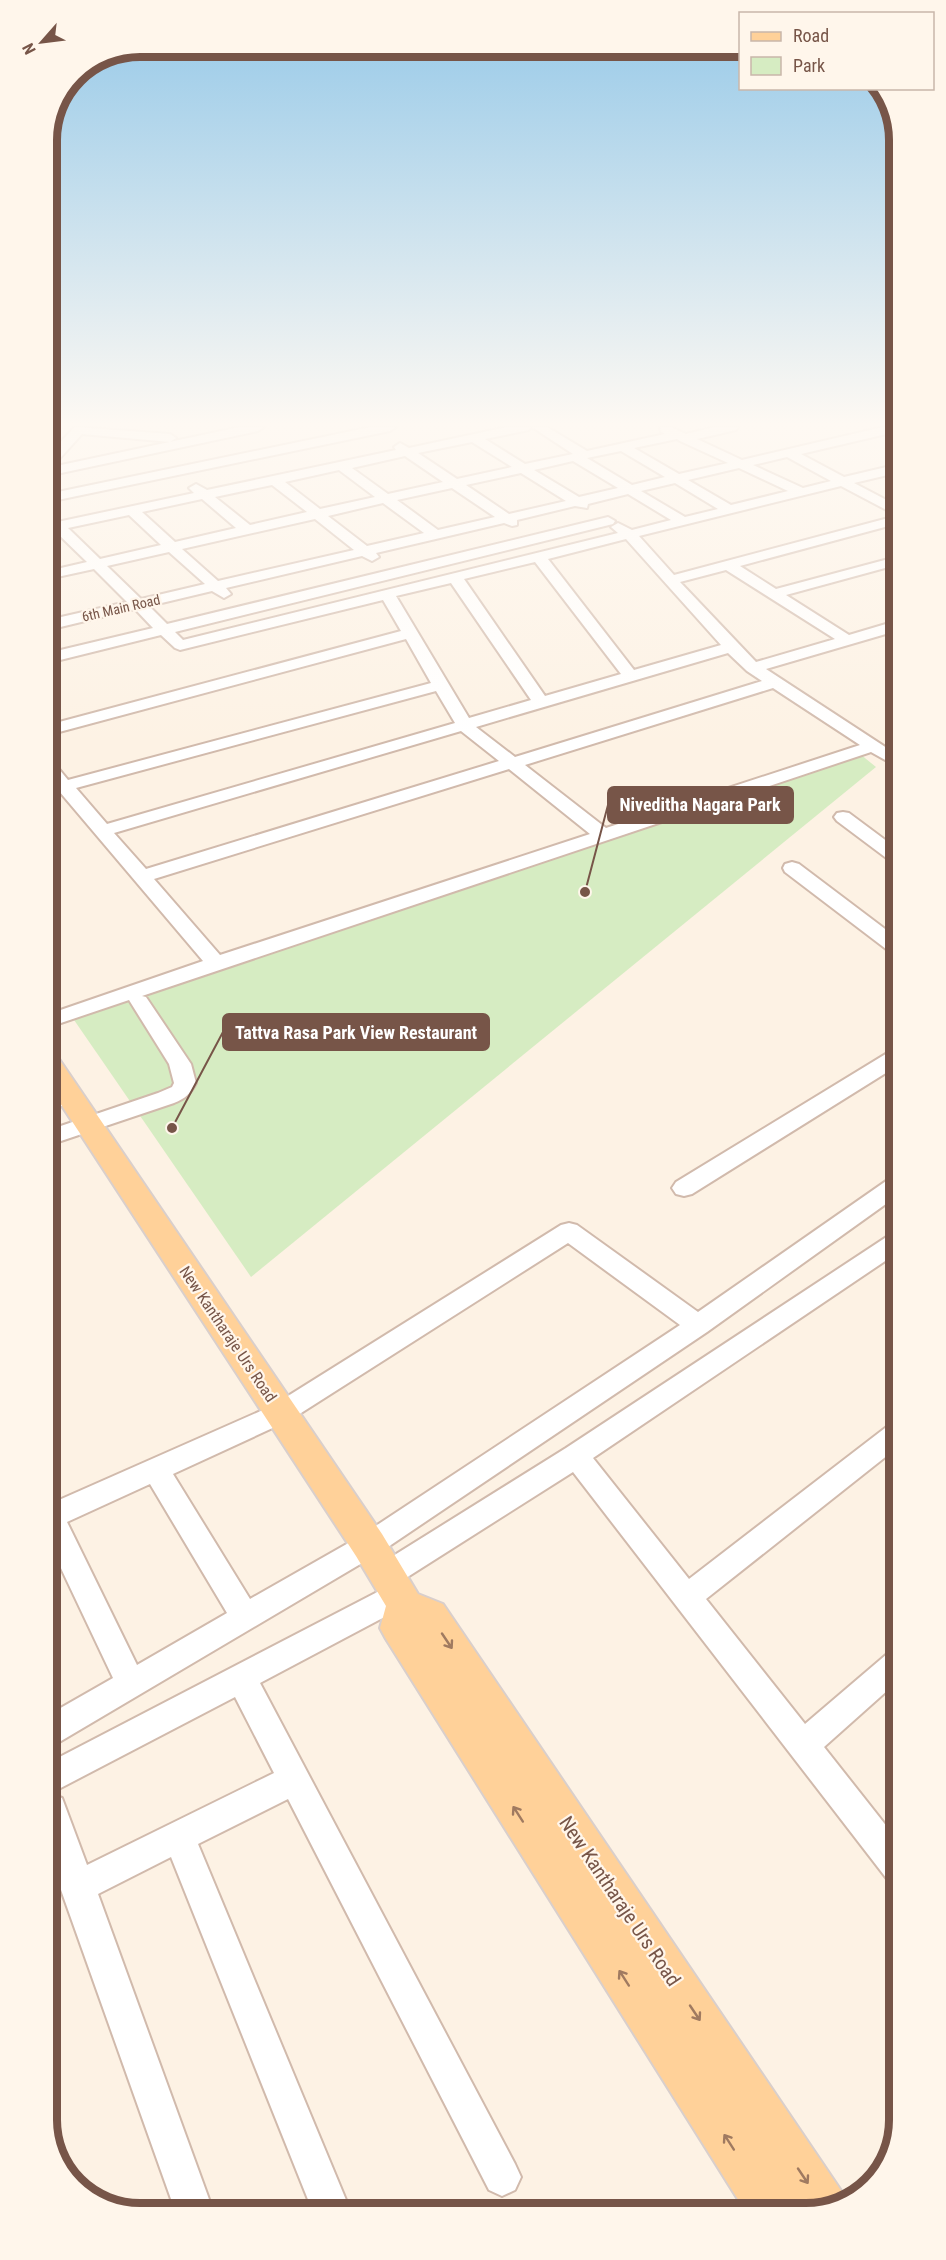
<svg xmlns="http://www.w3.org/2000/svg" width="946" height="2260" viewBox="0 0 946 2260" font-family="'Roboto Condensed',sans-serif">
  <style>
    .green { fill: #d6ecc2 }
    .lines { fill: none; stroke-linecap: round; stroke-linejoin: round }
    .minor-casing { stroke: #d1baac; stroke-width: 4 }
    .major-casing { stroke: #d9cfcc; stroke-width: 4 }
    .minor { fill: #fff; fill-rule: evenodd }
    .major { fill: #ffd199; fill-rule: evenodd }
    .oneway { stroke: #a07a60 }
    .labels { text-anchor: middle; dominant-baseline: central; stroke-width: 4.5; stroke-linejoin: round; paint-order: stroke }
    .far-street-label { font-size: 14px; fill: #775548; stroke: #fff6eb }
    .street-label { font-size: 16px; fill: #775548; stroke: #fff6eb }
    .near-street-label { font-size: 20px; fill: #775548; stroke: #fff6eb }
    .rim { fill: none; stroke: #775548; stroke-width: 8 }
    .leader { fill: none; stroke: #775548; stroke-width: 2 }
    .callout-dot { fill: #775548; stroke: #fff6eb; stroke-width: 2 }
    .callout { fill: #775548; stroke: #775548; stroke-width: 2 }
    .callout-label { font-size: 18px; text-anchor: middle; font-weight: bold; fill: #fff }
  </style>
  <rect width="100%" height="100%" fill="#fdf2e4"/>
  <path class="green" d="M860,754l16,13 -625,510 -179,-260z"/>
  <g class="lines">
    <g class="minor-casing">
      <path id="minor" d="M75,427l95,7 6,4 -6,4 -88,-8 -30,33 -5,1v-12z
        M240,427h24l-6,4 -211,45v-8z
        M371,427h25l-6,4 -342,71v-8z
        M507,427h24l-2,3 -44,9 40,25 48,-10 -41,-27h15l40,24 78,-17 -4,-2 -1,-5h11l15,7 29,-7h23l-2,3 -39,9 45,21 141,-33h12v5l-94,22 43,23 51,-12 1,8 -42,10 42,22v10l-55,-29 -202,50 35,39 222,-59v8l-156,42 36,23 120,-32v8l-110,30 63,40 47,-14v10l-130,38 130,85v12l-25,-14 -729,244 4,1 45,67 5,19c-6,11 -10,15 -22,20l-125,42v-15l109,-37 14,-6 2,-4 -5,-19 -40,-64 -80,27v-13l154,-53 -155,-183v-16l6,1 14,17 363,-97 -25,-44 -358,96v-10l353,-94 -18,-31 -203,50 -5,-2 -14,-13 -113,28v-10l105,-25 -18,-19 -87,21v-10l79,-18 -33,-33 -46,10v-8l39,-9 -32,-31 -7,1v-8l146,-31 -5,-5 7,-4 11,6 189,-40 -2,-3 6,-4 9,5zM677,439l3,2 48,22 -49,11 -45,-26zM472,442l40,25 -55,12 -39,-26zM621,451l44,26 -33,8 -45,-27zM405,456l38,26 -55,12 -36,-26zM787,457l44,24 -28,7 -50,-23zM573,461l45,27 -39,9 -45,-27zM739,468l49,23 -57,14 -43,-25zM339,470l36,27 -55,12 -35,-27zM521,473l45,28 -57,13 -43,-29zM675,483l43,26 -33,8 -44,-26zM272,485l35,27 -57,13 -35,-28zM452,488l43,29 -57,13 -41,-30zM628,494l43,26 -39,10 -14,-7 -7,4 7,6 -435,107 -8,-8 438,-108 2,-3 -7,-4 -441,107 -18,-18 63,-15 12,7 7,-4 -5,-6 136,-32 10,5 7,-4 -3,-4 128,-30 8,3 5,-1v-5l58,-14 12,2 1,-4zM202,499l34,29 -61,14 -33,-30zM383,503l41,30 -57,13 -39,-30zM129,515l32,30 -61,14 -32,-31zM315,519l39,31 -136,31 -36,-32zM626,539l95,106 -87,25 -86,-111zM169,552l36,32 -64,15 -34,-33zM535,562l86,112 -76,22 -81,-117zM726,570l109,69 -79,23 -76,-80zM451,583l80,117 -62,18 -73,-122zM728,653l19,18 15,10 -247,76 -39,-30zM773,688l87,57 -254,83 -81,-63zM436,691l19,32 -348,101 -31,-36zM461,731l38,30 -353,108 -32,-36zM509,769l81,65 -370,121 -66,-76z
        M843,812l6,1 47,35v13l-7,-1 -52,-39 -3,-4 3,-4z
        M792,862l7,2 98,74v16l-7,-2 -105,-80 -2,-4 2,-4z
        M897,1050v16l-205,128 -8,2 -8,-2 -4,-6 4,-6 213,-130z
        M69,1089l8,2 3,5 -3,5 -28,9v-15z
        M897,1177v19l-190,136 -328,221 -318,188 -11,4v-31l63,-36 -63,-133v-41l222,-98 289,-181 8,-2 8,2 121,87 191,-133zM568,1243l112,82 -321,212 -109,62 -77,-125 117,-54zM150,1484l77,129 -90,52 -70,-143z
        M897,1234v19l-304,205 96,121 200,-154 9,-3v25l-192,152 99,125 82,-70 11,-4v31l-74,66 75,95v42l-12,-5 -314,-407 -175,111 11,3 5,9 -5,9 -149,79 255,481 6,13 -6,13 -13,6 -13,-6 -201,-391 -90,45 153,368h-38l-142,-355 -73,37 116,319h-38l-116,-326 -9,-33v-60l11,4 25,67 187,-92 -39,-76 -184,96 -1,-31 337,-175 -10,-3 -4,-9 4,-9 189,-118 322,-212z"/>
    </g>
    <g class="major-casing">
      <path id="major" d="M49,1056l10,3 323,475 36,60 25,10 399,588 4,9 -10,8h-39l-2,-4 1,4h-52l-358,-570 -6,-11 6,-22 -30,-50 -307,-470z"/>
    </g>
    <use href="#minor" class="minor"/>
    <use href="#major" class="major"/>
  </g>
  <defs><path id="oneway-shaft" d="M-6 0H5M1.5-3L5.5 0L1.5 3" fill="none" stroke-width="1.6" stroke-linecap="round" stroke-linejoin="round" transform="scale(1.5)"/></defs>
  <g class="oneway">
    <use href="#oneway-shaft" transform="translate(447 1641) rotate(56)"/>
    <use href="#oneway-shaft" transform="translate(518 1814) rotate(-123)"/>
    <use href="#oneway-shaft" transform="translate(624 1978) rotate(-123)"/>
    <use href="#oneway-shaft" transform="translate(695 2013) rotate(56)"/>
    <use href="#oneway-shaft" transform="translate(729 2142) rotate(-123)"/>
    <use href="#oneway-shaft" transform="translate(803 2176) rotate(56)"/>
  </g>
  <linearGradient id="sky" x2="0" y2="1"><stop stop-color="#94c8e8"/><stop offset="0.57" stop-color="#fef9f3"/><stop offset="1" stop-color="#fef9f3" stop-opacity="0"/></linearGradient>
  <rect width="946" height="744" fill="url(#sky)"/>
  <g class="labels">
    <g class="far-street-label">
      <text transform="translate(121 608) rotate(-13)">6th Main Road</text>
    </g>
    <g class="street-label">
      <text transform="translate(228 1334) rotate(56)">New Kantharaje Urs Road</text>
    </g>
    <g class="near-street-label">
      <text transform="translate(620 1901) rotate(56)">New Kantharaje Urs Road</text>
    </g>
  </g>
  <path d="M0 0H946V2260H0ZM140 57H806A83 83 0 0 1 889 140V2120A83 83 0 0 1 806 2203H140A83 83 0 0 1 57 2120V140A83 83 0 0 1 140 57Z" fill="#fff6eb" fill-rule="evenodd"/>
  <path class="rim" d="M140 57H806A83 83 0 0 1 889 140V2120A83 83 0 0 1 806 2203H140A83 83 0 0 1 57 2120V140A83 83 0 0 1 140 57Z"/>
  <path class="leader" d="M585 892L608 805M172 1128L223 1032"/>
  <g class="callout-dot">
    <circle cx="585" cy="892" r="6"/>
    <circle cx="172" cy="1128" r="6"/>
  </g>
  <g class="callout">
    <rect x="608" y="787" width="185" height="36" rx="6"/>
    <rect x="223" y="1014" width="266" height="36" rx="6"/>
  </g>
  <g class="callout-label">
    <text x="700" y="811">Niveditha Nagara Park</text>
    <text x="356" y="1039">Tattva Rasa Park View Restaurant</text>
  </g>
  <rect x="739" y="12" width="195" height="78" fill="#fff6eb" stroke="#c9b6aa" stroke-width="1.5"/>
  <rect x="751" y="32" width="30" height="9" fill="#ffd199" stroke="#c9b6aa" stroke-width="1.5"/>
  <text x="793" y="42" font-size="18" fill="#775548">Road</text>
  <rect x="751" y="57" width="30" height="18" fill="#d6ecc2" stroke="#c9b6aa" stroke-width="1.5"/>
  <text x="793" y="72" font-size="18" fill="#775548">Park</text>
  <g transform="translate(42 42) rotate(242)" stroke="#fff6eb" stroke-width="4.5" paint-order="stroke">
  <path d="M0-4.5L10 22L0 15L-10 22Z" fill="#775548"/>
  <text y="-9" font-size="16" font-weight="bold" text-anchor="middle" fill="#775548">N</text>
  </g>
</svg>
